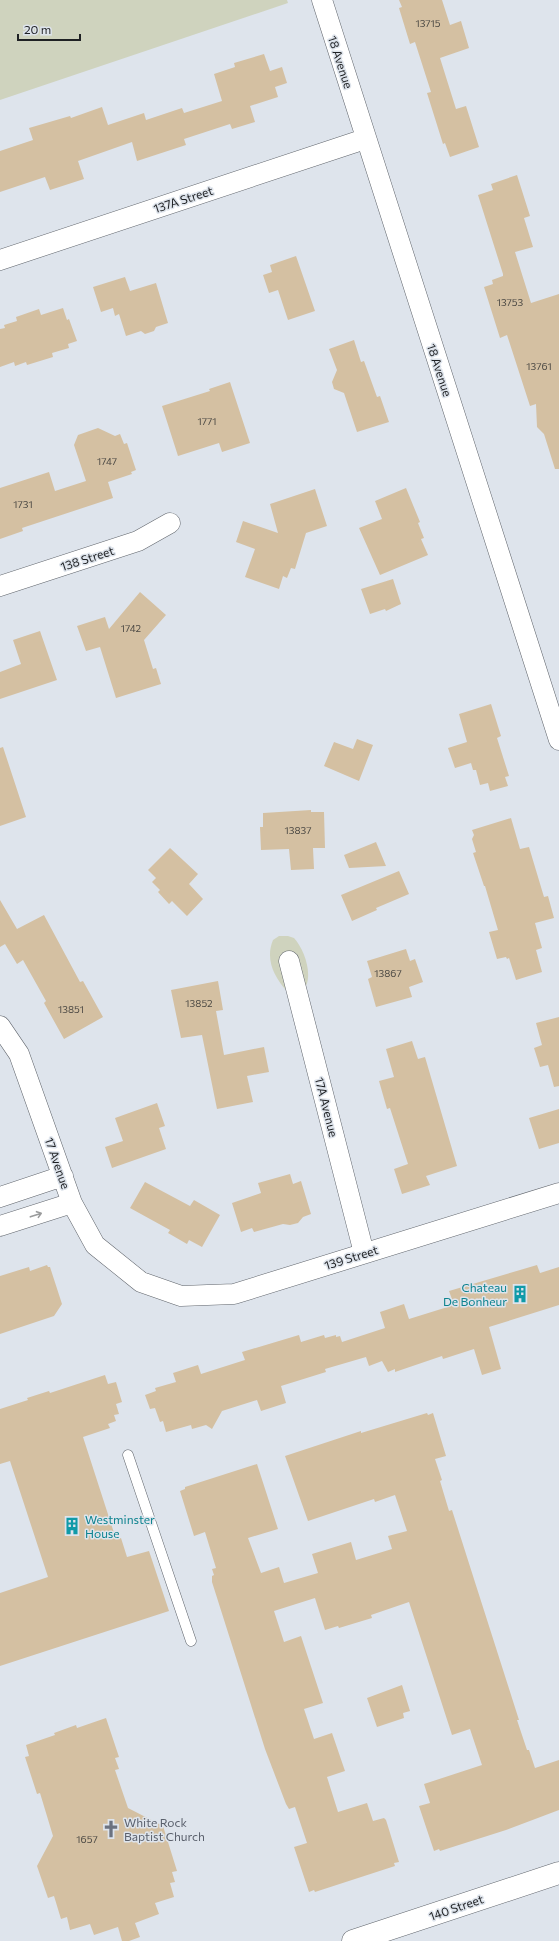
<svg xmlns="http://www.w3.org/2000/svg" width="559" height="1941" viewBox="0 0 559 1941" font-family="Commissioner,sans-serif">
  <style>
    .green { fill: #cfd3be }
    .building { fill: #d4c0a2 }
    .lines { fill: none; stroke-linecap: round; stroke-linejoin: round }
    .service-casing { stroke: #60656c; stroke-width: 11 }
    .minor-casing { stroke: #60656c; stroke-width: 21 }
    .secondary-casing { stroke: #60656c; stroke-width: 23 }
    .service { stroke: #fff; stroke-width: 10 }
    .minor { stroke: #fff; stroke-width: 20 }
    .secondary { stroke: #fff; stroke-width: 22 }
    .oneway { stroke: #9a9b9c }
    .labels { text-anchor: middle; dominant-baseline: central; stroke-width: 3; stroke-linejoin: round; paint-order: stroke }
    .number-label { font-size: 10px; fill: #4c4944 }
    .street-label { font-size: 12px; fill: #1f2124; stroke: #dee4ec }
    .culture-label { font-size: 12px; fill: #0d838f; stroke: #dee4ec; text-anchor: end }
    .worship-label { font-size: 12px; fill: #5b616d; stroke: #dee4ec; text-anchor: start }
  </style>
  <rect width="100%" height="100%" fill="#dee4ec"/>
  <path class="green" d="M0,0h287l1,3 -288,97z
    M279,936h9l6,2c11,12 21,41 8,54l-15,-1c-13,-14 -22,-32 -14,-51z"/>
  <path class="building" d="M399,0h43l8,25 11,-4 8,27 -29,10 16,51 10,-3 13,41 -29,10 -5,-14 -2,1 -16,-51 4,-1 -16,-50 -5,2 -11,-36 3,-1z
    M264,54l6,17 12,-4 5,16 -12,4 3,10 -28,9 5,16 -23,7 -2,-5 -46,15 2,6 -49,16 -5,-19 -54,19 6,18 -34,11 -5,-13 -45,15v-41l33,-11 -4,-12 41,-12 1,2 31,-11 6,18 36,-12 2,7 36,-12 2,5 38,-12 -8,-27 21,-7 -1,-4z
    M517,175l13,41 -6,2 9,29 -18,5 16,51 28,-9v175h-4l-11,-35 -7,-7 -1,-23 -6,2 -23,-71 -7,3 -16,-51 9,-3 -1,-4 11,-4v-2l-25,-79 15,-5 -2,-6z
    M296,256l19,55 -27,9 -10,-30 -9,3 -6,-18 9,-3 -2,-7z
    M125,277l5,14 26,-8 12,40 -12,4 -2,4 -9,3 -4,-3 -15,5 -7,-22 -4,2 -2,-8 -12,4 -8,-25z
    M63,308l4,12 2,-1 8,22 -9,3 1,4 -17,5 1,4 -26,8 -1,-3 -11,4 -1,-4 -14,5v-38l5,-1 -1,-3 13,-4 -1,-4 23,-8 2,6z
    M354,340l7,22 3,-1 13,36 3,-1 9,26 -32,10 -13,-39 -10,-4 -2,-7 5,-12 -8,-21z
    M230,382l20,61 -28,9 -3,-9 -41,13 -16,-50 48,-15 -1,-2z
    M98,428l17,8 5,-2 4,10 3,-1 9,27 -5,2 1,2 -24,8 5,16 -91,30 1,3 -23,8v-51l49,-16 6,19 31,-10 -12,-36 4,-10z
    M406,488l14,34 -2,1 6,15 -3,1 7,16 -48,20 -21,-47 23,-9 -7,-18z
    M315,489l12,37 -21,7 -11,36 -4,-1 -4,10 -4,-2 -4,13 -34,-12 10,-28 -19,-7 7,-21 35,12 -8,-29z
    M393,579l8,25 -15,7 -1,-2 -15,5 -9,-25z
    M140,592l26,23 -22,25 9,29 3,-1 5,16 -45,14 -16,-51 -14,4 -9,-25 28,-9 4,12z
    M40,631l17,49 -57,19v-27l21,-8 -8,-24z
    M491,704l10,32 -4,2 12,38 -4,1 3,9 -18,5 -2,-8 -8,2 -4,-15h-3l-2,-7 -16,5 -7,-20 19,-6 -8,-28z
    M357,739l16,6 -14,36 -35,-15 10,-24 19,7z
    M3,747l23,70 -26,9v-78z
    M311,810v2h13l1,36h-12l1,21 -23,1 -2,-21 -28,1 -1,-23h3v-14z
    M511,818l9,31 9,-2 15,50 4,-1 6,22 -19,5 7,25 -6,2 6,22 -26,8 -7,-22 -2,1 -1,-2 -9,2 -8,-27 9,-2 -13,-44h-1l-11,-33 3,-1 -4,-13 2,-4 -2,-5z
    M376,842l10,24 -37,2 -5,-13z
    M170,848l28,26 -9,10 14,15 -16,17 -15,-15 -3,3 -11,-12 2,-2 -8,-8 4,-4 -8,-8z
    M399,871l10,23 -33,14 1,2 -25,11 -11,-26z
    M0,900l17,29 27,-14 36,67 3,-1 20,36 -39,22 -20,-36 2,-2 -23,-41 -6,4 -12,-20 -5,3z
    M406,949l4,12 5,-2 8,23 -14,5 3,10 -36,10 -8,-28 4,-2 -5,-16z
    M218,981l5,29 -7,1 8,44 40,-8 5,25 -22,4 6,26 -36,7 -15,-74 -21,3 -10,-48z
    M559,1017v69l-5,1 -6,-22 -8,2 -6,-19 8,-3 -6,-22z
    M412,1041l6,18 7,-2 32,109 -31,10 4,9 -28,9 -8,-25 14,-5 -18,-56 -3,1 -8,-28 15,-4 -8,-28z
    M157,1103l8,23 -6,2 7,21 -54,19 -7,-21 18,-6 -8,-23z
    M559,1109v34l-20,6 -10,-31z
    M290,1174l3,10 8,-3 10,33 -8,3 -5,6 -8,2 -7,-1 -29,8 -2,-4 -11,4 -9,-29 29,-10 -3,-10z
    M145,1182l45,24 4,-6 26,15 -18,32 -13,-7 -2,4 -19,-11 2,-3 -40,-22z
    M47,1265l1,2h2l12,37 -8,12 -54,18v-58l29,-9 1,4z
    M537,1265l3,8 19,-6v38l-70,22 12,42 -19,6 -8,-26 -31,10 -1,-3 -47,16v-3l-7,3 -6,-11 -13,5 -3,-9 -41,12 1,3 -45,14 5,17 -25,8 -4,-11 -35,11 -10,18 -6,-4 -14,4 -1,-4 -25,7 -3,-11 -3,1 -5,-14 -5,1 -5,-14 11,-4 -1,-3 21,-6 -3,-9 25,-8 3,9 44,-14 -3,-8 57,-17 2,7 23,-7 1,3 11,-3v2l4,-1 2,6 43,-14 -5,-16 24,-8 5,15 45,-14 -5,-14z
    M105,1375l3,9 8,-2 6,20 -6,2 3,10 -5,1 2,6 -8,3 2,4 -27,9 33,102 5,-1 6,19 22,-6 20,60 -169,55v-73l48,-16 -38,-116 -10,3v-55l28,-9 -1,-2 22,-7 1,2z
    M427,1413l1,2 5,-2 13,43 -11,3 7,21 -2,1 9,30 3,-1 21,66 46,144h-2l10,30h2l6,18 24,-8v50l-53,20 -66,21 -1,-2 -5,2 -15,-45 11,-3 -6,-19 58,-19 -12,-36 -18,6 -43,-133 -38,13 1,3 -33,10 -1,-2 -13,4 -10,-32 -41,13 10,31 17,-6 22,67 -19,6 10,30 18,-6 13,38 -18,6 11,35 29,-9 6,18 11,-3 2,2 13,42 -5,1 1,3 -80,26 -1,-2 -5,2 -15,-45 13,-4 -12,-36 -6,2 -3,-5 -21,-55 -53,-167v-6l2,-1 -2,-6 4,-1 -11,-36 -11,4 -14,-45 5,-2v-2l72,-23 21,65 -30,9 13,35 18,-6 5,16 34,-10 -6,-19 39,-12 5,18 36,-11 -4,-13 19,-5 -12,-36 -20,7 -1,-3 -66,22 -23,-65 76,-25v2z
    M402,1685l8,26 -7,2 1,5 -27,9 -10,-29z
    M106,1718l13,39 -4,1 4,11 -4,1 13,38 35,18 14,45 -5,1 3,10 -5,1 4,14 -19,6 4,11 -24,9 5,14 -11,4h-7l-4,-14 -24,8 -4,-11 -20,6 -3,-13 -6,2 -7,-23 -6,2 -11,-32 16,-30 -13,-43 -3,1 -12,-37 4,-1 -3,-11 29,-10 -1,-2 22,-8 1,3z"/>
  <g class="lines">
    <g class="service-casing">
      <path id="service" d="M128,1455l63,186"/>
    </g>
    <g class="minor-casing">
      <path id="minor" d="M322,0l237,740
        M0,260l365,-121
        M0,586l138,-45 32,-18
        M289,961l75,292
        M0,1026l19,28 53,149 23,42 46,37 40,14 53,-2 325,-101
        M0,1197l63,-21
        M0,1226l72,-23"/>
    </g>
    <g class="secondary-casing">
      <path id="secondary" d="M353,1941l206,-68"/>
    </g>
    <use href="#service" class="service"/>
    <use href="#minor" class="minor"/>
    <use href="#secondary" class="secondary"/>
  </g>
  <defs><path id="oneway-shaft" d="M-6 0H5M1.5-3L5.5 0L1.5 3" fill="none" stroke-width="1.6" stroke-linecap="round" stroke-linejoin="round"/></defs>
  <use class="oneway" href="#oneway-shaft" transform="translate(36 1215) rotate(-18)"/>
  <defs>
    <g id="building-bare" transform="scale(1.38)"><path d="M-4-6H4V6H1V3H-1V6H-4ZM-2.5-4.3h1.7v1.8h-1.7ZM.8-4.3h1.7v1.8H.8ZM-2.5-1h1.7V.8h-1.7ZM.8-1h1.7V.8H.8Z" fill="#0f9aa8" stroke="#dee4ec" stroke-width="2.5" paint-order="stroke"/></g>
    <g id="church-bare" transform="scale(1.38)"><path d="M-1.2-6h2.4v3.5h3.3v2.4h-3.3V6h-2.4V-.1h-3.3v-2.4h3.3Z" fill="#6b7280" stroke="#dee4ec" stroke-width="2.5" paint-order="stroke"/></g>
  </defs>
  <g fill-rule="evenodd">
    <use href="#building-bare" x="520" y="1294"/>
    <use href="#building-bare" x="72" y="1526"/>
    <use href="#church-bare" x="111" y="1829"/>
  </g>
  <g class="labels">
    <g class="number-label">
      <text x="428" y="23">13715</text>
      <text x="510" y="302">13753</text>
      <text x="539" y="366">13761</text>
      <text x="207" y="421">1771</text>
      <text x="107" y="461">1747</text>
      <text x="23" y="504">1731</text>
      <text x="131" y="628">1742</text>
      <text x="298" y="830">13837</text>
      <text x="388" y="973">13867</text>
      <text x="199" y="1003">13852</text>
      <text x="71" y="1009">13851</text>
      <text x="87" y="1839">1657</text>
    </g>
    <g class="street-label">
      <text transform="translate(341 62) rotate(72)">18 Avenue</text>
      <text transform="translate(183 199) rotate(-18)">137A Street</text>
      <text transform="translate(440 370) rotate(72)">18 Avenue</text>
      <text transform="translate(87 558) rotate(-18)">138 Street</text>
      <text transform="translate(327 1107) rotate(76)">17A Avenue</text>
      <text transform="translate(58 1163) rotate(71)">17 Avenue</text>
      <text transform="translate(351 1257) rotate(-17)">139 Street</text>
      <text transform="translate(456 1907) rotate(-19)">140 Street</text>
    </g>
    <g class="culture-label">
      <text x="507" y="1287">Chateau<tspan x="507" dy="14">De Bonheur</tspan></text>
      <text x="85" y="1519" text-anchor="start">Westminster<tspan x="85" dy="14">House</tspan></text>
    </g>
    <g class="worship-label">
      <text x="124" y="1822">White Rock<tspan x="124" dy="14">Baptist Church</tspan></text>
    </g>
  </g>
  <path d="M18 34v6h62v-6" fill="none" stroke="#1f2124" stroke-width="2"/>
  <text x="24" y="34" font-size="12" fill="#1f2124" stroke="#dee4ec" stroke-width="3" paint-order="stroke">20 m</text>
</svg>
